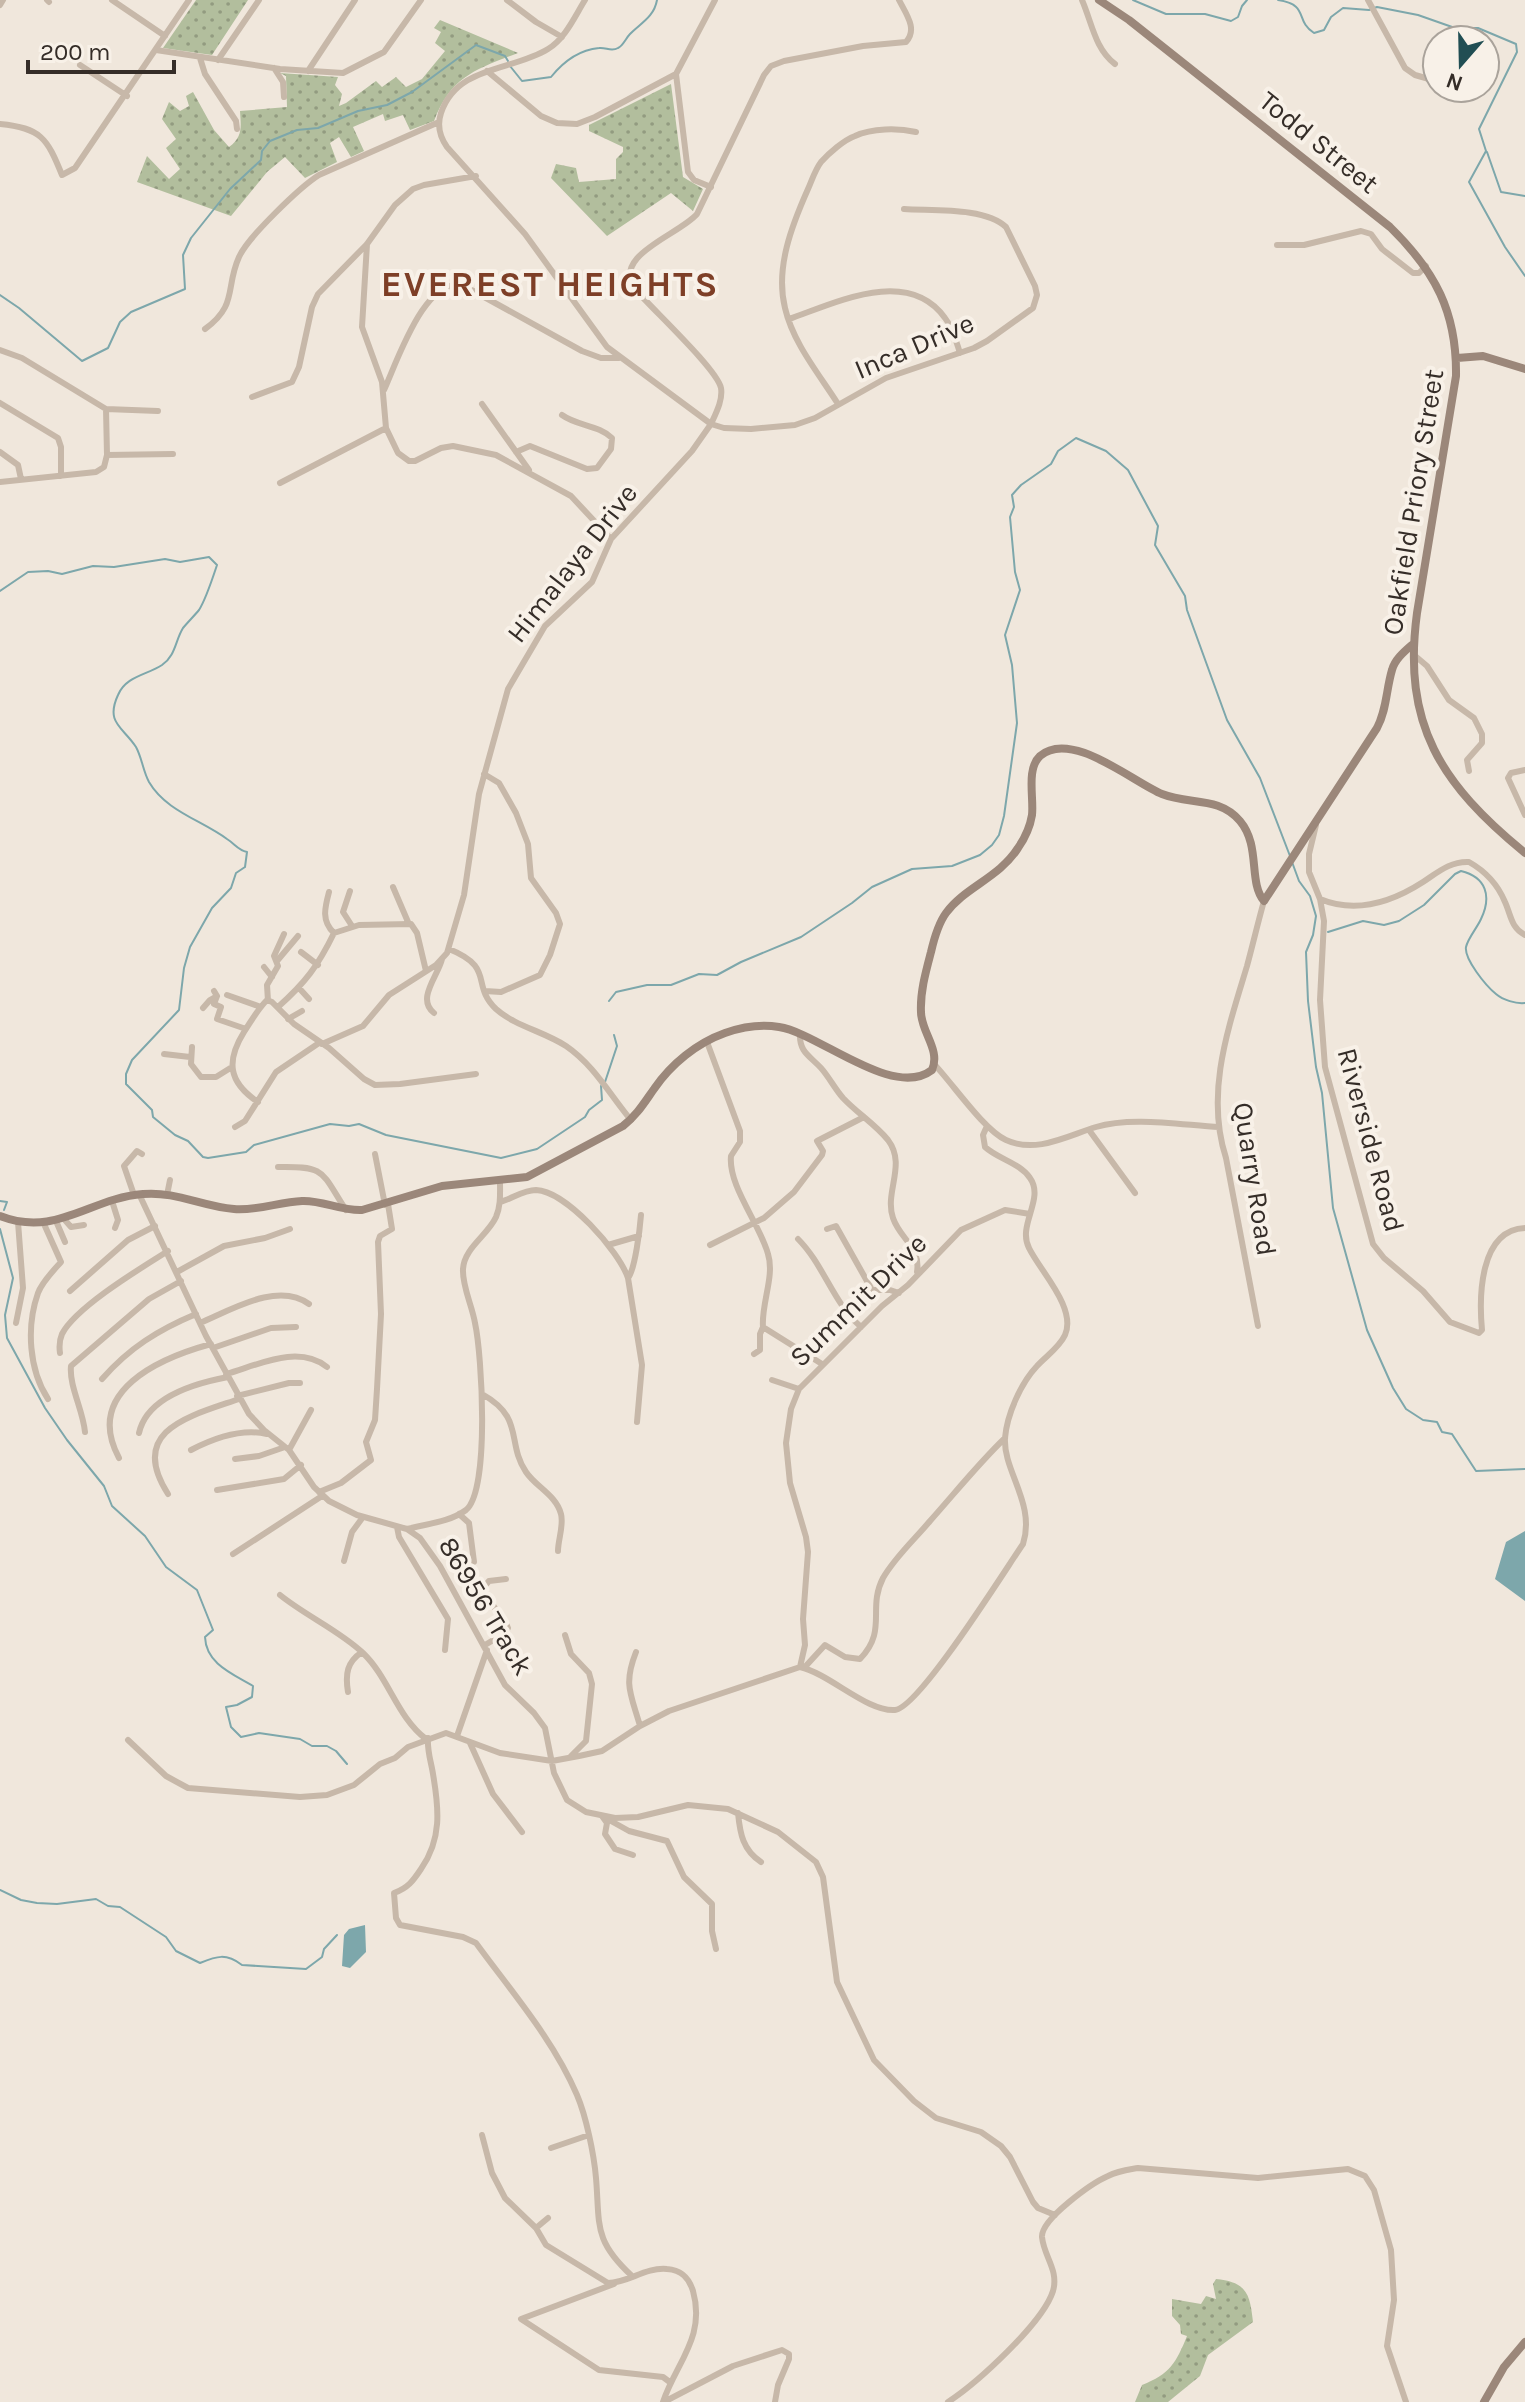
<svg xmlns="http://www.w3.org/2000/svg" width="1525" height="2402" viewBox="0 0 1525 2402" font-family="Karla,sans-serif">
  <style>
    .grass { fill: url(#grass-dots) }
    .water { fill: #7da7ab }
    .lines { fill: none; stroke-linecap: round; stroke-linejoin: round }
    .stream { stroke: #7da7ab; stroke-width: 2 }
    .street { stroke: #c7b8a9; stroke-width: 6 }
    .secondary { stroke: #9b877a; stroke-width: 8 }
    .labels { text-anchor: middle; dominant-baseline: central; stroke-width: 8; stroke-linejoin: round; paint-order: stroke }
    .street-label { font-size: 28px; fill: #352d28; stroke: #f8f1e8 }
    .district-label { font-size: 36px; font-weight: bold; letter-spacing: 2px; fill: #7e3f27; stroke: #f8f1e8 }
  </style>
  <defs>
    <pattern id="grass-dots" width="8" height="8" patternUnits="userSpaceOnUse" patternTransform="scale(2)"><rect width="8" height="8" fill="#b2be9d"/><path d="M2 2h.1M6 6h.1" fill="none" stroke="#929b80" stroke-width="1.8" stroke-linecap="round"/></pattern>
  </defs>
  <rect width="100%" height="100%" fill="#f0e7dc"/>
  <path class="grass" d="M196,0h52l-36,55 -49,-7z
    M440,20l78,33c-41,16 -67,23 -84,68l-24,9 -7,-15 -18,6 -2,-7 -30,13 11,24 -13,6 -12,-20 -9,6 7,19 -32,16 -20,-21 -18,15 -36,44 -94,-34 10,-26 22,23 11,-10 -14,-21 10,-9 -14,-20 7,-17 11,9 9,-5 -3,-10 7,-4 21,38 15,17c14,-10 12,-20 11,-36l47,-4 -1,-31 -6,-3 58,4 -3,8 7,9 -3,12 7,-3 30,-22 6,6 14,-10 10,10 16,-8 23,-28 -10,-8 6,-11 -7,-4z
    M671,84l12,93 20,12 -10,22 -22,-18 -64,43 -56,-58 5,-14 20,4 3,14 37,-3v-20l7,-7v-5l-34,-16v-6z
    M1216,2279c31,3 34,15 37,43l-45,33 -8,21 -32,26h-33l7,-17c28,-11 34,-22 45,-49l-6,-2 -1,-9 -8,-9v-17l29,5 5,-8 10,3 -3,-15z"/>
  <path class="water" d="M1525,1531v70l-30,-22 11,-37z
    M365,1925l1,27 -16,16 -8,-2 2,-31 5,-6z"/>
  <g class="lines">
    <path class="stream" d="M1133,0l33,14h39l26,7 7,-4 4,-11 5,-6
      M1278,0c32,5 16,20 36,33l10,-3 7,-13 12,-9 26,2 8,-3 41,8 37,13h23l38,16 1,8 -38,77 7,22 -17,31 36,65 20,29
      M510,66l12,15 29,-4c12,-15 27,-27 48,-29 7,-1 12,4 19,0 5,-2 8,-10 12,-14 11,-11 24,-17 27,-34
      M1487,152l14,40 24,4
      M0,295l19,13 63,53 26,-13 12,-26 11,-10 54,-23 -2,-34 8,-17 39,-49 31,-29 1,-9 8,-10 27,-11 21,-2 40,-17 29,-6 25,-13 64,-47 29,11 3,5
      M0,591l28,-19 20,-1 14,3 31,-8 21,1 51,-8 15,3 29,-5 8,8c-4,12 -11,34 -18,45 -5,6 -11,12 -16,18 -8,13 -7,27 -21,37 -15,10 -36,11 -44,30 -13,28 5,32 18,52 6,11 7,24 13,35 17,29 52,38 78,57 8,5 11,11 20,13l-2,15 -9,6 -5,15 -19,20 -22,39 -6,21 -5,42 -47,50 -6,14v10l26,26 1,7 22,18 13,6 15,16 5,1 38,-6 8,-7 76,-21 19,2 10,-2 27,11 115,23 36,-9 48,-32 4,-7 13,-10 -1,-14
      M1292,862l7,19 11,15 6,20 -3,19 -7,17 2,49 8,66 6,26 11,115 34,122 26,58 13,21 17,11 14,2 5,10 10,2 24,37 49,-2
      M1328,932l35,-11 21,4 15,-4 25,-16 31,-31 6,-3c25,6 31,25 20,48 -4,9 -13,19 -15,28 -2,12 20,39 30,47 7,6 20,10 29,9
      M609,1001l7,-9 31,-7h24l28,-11 18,1 24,-13 60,-25 51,-34 20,-16 40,-18 40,-3 28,-11 12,-10 7,-10 5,-19 13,-93 -5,-58 -7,-30 15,-45 -5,-18 -5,-55 4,-10 -2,-12 9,-10 30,-21 7,-13 18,-13 30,13 22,19 30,56 -3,19 30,51 2,14 40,110 33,58 30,78
      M605,1082l12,-36 -3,-11
      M0,1201l7,1 -3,8
      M0,1229l13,49 -8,37 2,23 38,70 22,32 37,46 8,20 33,30 21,31 31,23 16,40 -8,7c1,27 28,37 48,49l-1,11 -15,8 -11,2 5,20 10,10 18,-4 41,6 12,7h15l9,5 11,13
      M0,1890l21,10 16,3 20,1 39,-5 12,7 12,1 46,30 10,14 24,12c17,-7 26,-10 42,2l64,4 16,-12 2,-8 13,-14"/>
    <path class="street" d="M47,0l2,2
      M112,0l53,36
      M507,0l29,22 26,15
      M899,0c7,14 19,29 7,42l-43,4 -79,15 -13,5 -7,9 -67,139c-18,21 -86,41 -62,75 17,20 82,80 86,99 2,12 -5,25 -10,36l13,4 27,1 44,-4 20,-7 71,-40 88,-30 13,-7 46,-33 4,-13 -2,-9 -29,-59c-21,-20 -73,-16 -102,-18
      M1082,0c10,23 13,49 33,64
      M1368,0l37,68 10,7 14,4
      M0,5l3,-5
      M156,50l124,19 63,4 41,-21 37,-52
      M200,58l5,16 31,47 1,8
      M218,60l41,-60
      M80,65l47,31
      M274,68l9,14 1,15
      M308,71l47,-71
      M487,71l54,45 16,7 20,1 18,-7 81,-43
      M0,124c41,4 47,14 62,51l13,-7 114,-168
      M711,187l-17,-7 -6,-8 -12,-98 39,-74
      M367,244l-5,83 20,55 4,46 12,25 11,8h6l26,-13 12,-2 43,9 75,41 40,43
      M1277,245h27l57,-14 10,3 11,15 31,24h6l7,-7
      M789,319c46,-16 119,-53 156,-1 8,10 11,23 15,35
      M205,329c33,-24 20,-41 34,-72 9,-20 61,-70 80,-82l120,-53
      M0,350l22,8 84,51 1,46 -3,12 -8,5 -96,10
      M384,390c13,-28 43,-120 82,-103l116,64 19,7h18
      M252,397l40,-15 7,-15 13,-60 6,-13 49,-50 28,-39 18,-16 11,-4 52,-9
      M0,403l58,35 3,9v29
      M482,404l47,66
      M838,404c-19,-30 -45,-61 -53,-96 -10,-40 7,-83 23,-119 4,-9 7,-19 13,-27 8,-9 23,-22 34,-26 17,-8 43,-8 61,-4
      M106,409l52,2
      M0,452l18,13 3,14
      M516,452l14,-6 57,23 10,-1 14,-19 1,-11c-13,-13 -35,-12 -50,-23
      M107,455l66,-1
      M280,483l106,-55
      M1414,655l13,11 22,34 25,18 8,16v9l-15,17 2,11
      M1525,770l-14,3 -3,5 17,37
      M484,774l15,9 17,30 12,31 3,34 25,35 4,11 -10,31 -10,20 -39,17 -16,-1
      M1316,825l-7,29v18l11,27 4,22 -4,79 5,67 48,177 11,14 39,33 27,31 29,11 3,-3c-3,-32 -3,-100 43,-102
      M393,887l15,35
      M350,891l-7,21 9,14
      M329,892c-4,15 -8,29 5,41
      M1320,899c36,15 72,3 103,-17 15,-10 28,-21 46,-20 16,9 29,23 36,40 6,13 6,26 20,33
      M449,949c47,19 21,35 47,60 19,17 49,23 70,37 28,19 44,49 65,74
      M301,952l17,13
      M277,961l21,-25
      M264,967l8,10
      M299,988l10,11
      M214,991l3,5 -3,8 7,3 -4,12 29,10
      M227,995l34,12
      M268,1001l-1,-16 11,-19 -4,-10 10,-22
      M278,1007c27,-24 40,-41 56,-74l25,-8 52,-1 6,9 9,38
      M203,1008l7,-8 7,-4
      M434,1013c-18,-14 4,-37 8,-54
      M288,1019l14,-8
      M800,1034c-1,18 10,22 21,34 8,9 14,21 22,30 14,15 32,26 45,42 19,25 -4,52 5,78 7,21 28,29 24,54
      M707,1042l33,89v11l-9,14c-3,30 29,68 37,98 7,22 -7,50 -5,73l59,37
      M322,1044l41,-18 26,-31 47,-30 11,-12 17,-58 15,-101 29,-105 37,-63 47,-44 19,-43 81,-88 19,-27 -104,-77 -82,-113 -78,-87c-7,-10 -10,-22 -6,-34 16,-48 72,-42 107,-64 17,-10 27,-33 37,-49
      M192,1047l-1,17 10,13h15l16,-10
      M164,1054l26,3
      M934,1064c19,20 50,66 72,76 30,14 61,-4 90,-13 35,-11 86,-2 123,0
      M258,1102c-30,-20 -32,-41 -14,-70 7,-11 14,-23 23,-32l5,2 22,22 35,24 35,31 11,6 25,-1 76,-10
      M235,1127l10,-6 31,-49 43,-29
      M1089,1130l46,63
      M375,1154l10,51
      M278,1167c49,-1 43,5 68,43
      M139,1194l67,142 43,78 15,16 25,20 25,37 15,14 28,14 50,14 13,9 20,28 65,119 29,28 11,15 9,45 13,27 19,12 29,6 23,-1 50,-12 40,4 50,23 38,30 7,15 14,105 37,78 40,41 22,17 45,14 20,14 9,11 23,45 5,6 17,7
      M134,1195l-10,-29 13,-15 5,3
      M167,1195l3,-15
      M112,1201l6,19 -3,8
      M500,1202c12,-3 23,-12 36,-12 30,1 83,61 92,88l14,87 -5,57
      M64,1219l7,8 13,-2
      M56,1221l9,21
      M44,1224l17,38c-8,9 -19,20 -23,31 -12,34 -9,77 10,106
      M827,1229l9,-3 36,64h18l9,3
      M798,1239c26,26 35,64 63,88
      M608,1245l31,-9
      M710,1245l54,-27 30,-26 28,-37 1,-4 -6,-10 47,-24
      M177,1272l47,-26 41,-8 25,-9
      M628,1278c7,-8 12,-50 13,-63
      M70,1291l58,-51 27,-14
      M16,1323l7,-35 -5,-66
      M200,1323c31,-13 78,-42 109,-19
      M1258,1326l-32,-168c-21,-65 2,-129 21,-192 6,-22 11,-44 17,-65
      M213,1348l58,-20 25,-1
      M60,1353c-1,-7 -1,-12 2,-19 14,-27 79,-66 106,-83
      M754,1354l6,-4v-16l3,-7
      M226,1374c32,-9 72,-30 101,-7
      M102,1379c27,-31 56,-49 94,-65
      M772,1380l27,9
      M482,1394c43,24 24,48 44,78 10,15 30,23 35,42 3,11 -3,26 -3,37
      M237,1396l52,-13h11
      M85,1432c-2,-22 -16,-46 -14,-66l78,-67 32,-18
      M139,1433c8,-36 57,-50 89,-56
      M191,1450c23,-12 50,-22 76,-16
      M289,1450l22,-40
      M119,1458c-36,-67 41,-100 92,-114
      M235,1459l24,-3 26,-9
      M217,1490l67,-11 17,-14
      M319,1492l22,-9 30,-23 -5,-18 9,-22 2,-31 4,-75 -3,-72 2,-6 12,-7 -4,-25
      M168,1494c-41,-64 22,-78 71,-95
      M459,1514l10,9 5,39
      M397,1527l2,10 49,82 -3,31
      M407,1529c19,-5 43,-7 59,-19 24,-20 16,-155 9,-187 -3,-18 -13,-37 -12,-54 1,-21 25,-34 33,-52 5,-12 4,-23 4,-36
      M233,1554l89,-58
      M344,1561l8,-29 11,-15
      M280,1595c26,21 60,36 83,58 26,25 34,64 63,86
      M565,1635l6,19 18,19 3,11 -6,57 -15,15
      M485,1645l20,-12 3,-5c-6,-15 -19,-23 -25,-40l6,-7 17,-2
      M636,1652c-13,33 -5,42 4,74
      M800,1667l5,-22 -2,-26 5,-67 -2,-15 -16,-54 -4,-40 5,-34 8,-20 83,-83 26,-21 53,-55 44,-20 25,4
      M804,1668l21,-23 20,12 15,2c28,-29 7,-50 23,-81 12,-21 32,-39 47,-57 25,-28 48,-57 75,-83
      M348,1692c-3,-18 -1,-30 14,-40
      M457,1736l30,-86
      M428,1738c-1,13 3,23 5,36 6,35 9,65 -12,95 -8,12 -13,19 -27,24l2,25 4,7 63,12 13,6c35,48 77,96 101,152 9,21 17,59 19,83 4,47 -3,62 36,98
      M128,1740l38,36 22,12 112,9 27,-2 27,-10 26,-21 15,-6 13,-11 38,-14 54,20 52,8 27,-5 23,-5 38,-25 29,-15 131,-44c30,7 67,45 95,43 24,-2 110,-140 128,-166 13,-40 -20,-73 -18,-106 2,-24 16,-55 32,-72 9,-10 22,-18 28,-31 12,-27 -25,-64 -36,-87 -12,-23 16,-49 1,-70 -10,-15 -32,-19 -45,-31l-2,-12 4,-9
      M470,1743l23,51 29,38
      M738,1813c2,21 5,37 23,49
      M633,1855l-18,-6 -10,-15 2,-11 -5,-7 27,15 38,10 17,36 28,27v27l4,18
      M482,2135l10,38 13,25 31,30
      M551,2148l38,-13
      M548,2218l-12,10 10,17 62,38c20,0 37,-16 59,-14 15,1 22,9 26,22 13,46 -17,72 -30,111
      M614,2284l-93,35 78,51 64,7 8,6
      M664,2402l69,-36 49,-16 7,4v5l-11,26 -3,17
      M948,2402c29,-19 95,-79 105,-111 6,-21 -9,-34 -11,-54 -1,-18 50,-54 66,-61 10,-5 19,-6 30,-8l120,10 90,-9 17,7 9,14 17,60 3,50 -7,46 19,56"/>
    <path class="secondary" d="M1099,0l30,20 261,207c45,44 67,85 66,149l-39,237c-15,112 24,171 108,240
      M1457,358l26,-2 42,13
      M0,1216c56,22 90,-18 143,-22 33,-3 60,13 91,15 23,2 45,-7 68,-8 20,-1 39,10 60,9l80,-24 85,-9 96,-51c14,-11 21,-23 31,-37 17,-25 43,-46 71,-56 17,-6 36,-9 54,-6 40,6 114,73 153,43 9,-20 -11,-38 -11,-58 -1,-20 5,-41 10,-60 3,-13 7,-28 15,-39 19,-26 53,-35 72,-65 7,-10 12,-21 14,-33 2,-17 -6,-46 8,-59 31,-27 93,26 122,38 27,11 57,2 78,27 21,25 8,61 24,80l113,-173c10,-19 9,-38 15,-58 3,-11 13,-19 21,-26
      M1484,2402l20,-35 21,-25"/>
  </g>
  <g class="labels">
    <g class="street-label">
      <text transform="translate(1319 142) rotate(39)">Todd Street</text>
      <text transform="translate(914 346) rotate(-23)">Inca Drive</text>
      <text transform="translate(1413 502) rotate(-81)">Oakfield Priory Street</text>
      <text transform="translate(572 563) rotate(-52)">Himalaya Drive</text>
      <text transform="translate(1371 1140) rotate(75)">Riverside Road</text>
      <text transform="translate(1255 1179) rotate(81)">Quarry Road</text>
      <text transform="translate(858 1300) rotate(-44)">Summit Drive</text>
      <text transform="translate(486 1606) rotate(59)">86956 Track</text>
    </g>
    <g class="district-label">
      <text x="550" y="284">EVEREST HEIGHTS</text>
    </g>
  </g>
  <g transform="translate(1461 64) rotate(200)"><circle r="38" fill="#f8f1e8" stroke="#aaa39b" stroke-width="2"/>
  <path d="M0-6L14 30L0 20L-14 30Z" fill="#214e53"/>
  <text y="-12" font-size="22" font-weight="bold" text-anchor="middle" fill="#352d28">N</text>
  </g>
  <path d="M28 60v12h146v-12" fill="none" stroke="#352d28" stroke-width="4"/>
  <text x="40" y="60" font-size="24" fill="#352d28" stroke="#f8f1e8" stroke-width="6" paint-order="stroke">200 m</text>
</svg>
